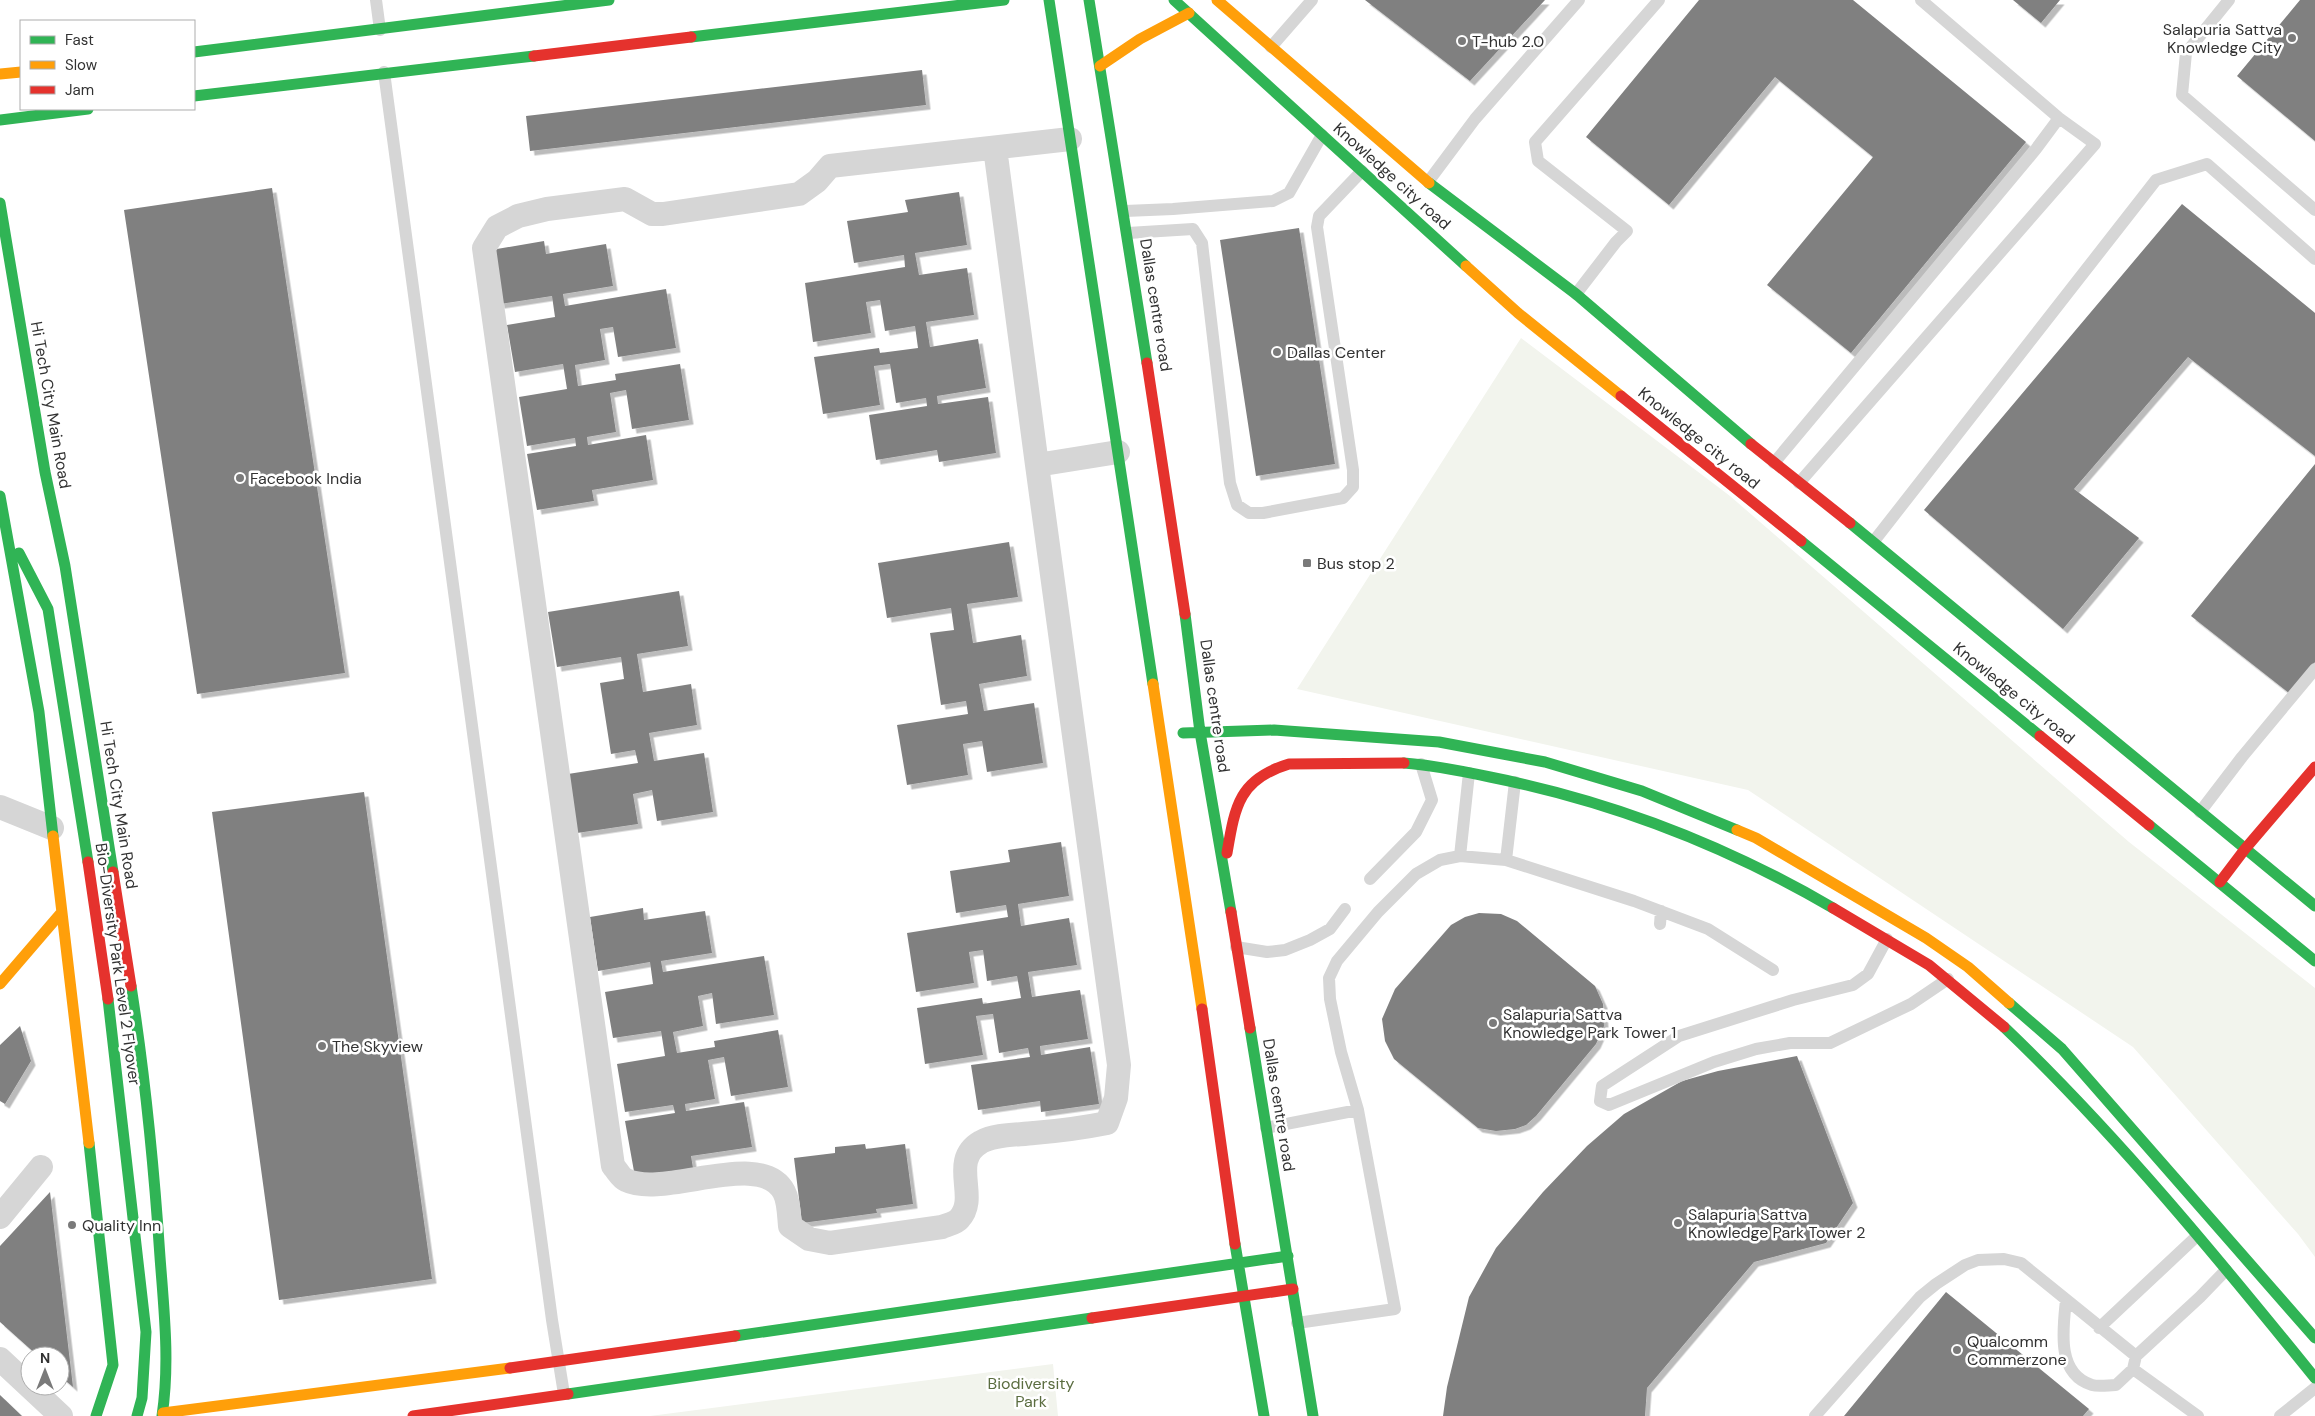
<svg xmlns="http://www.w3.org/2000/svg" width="2315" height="1416" viewBox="0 0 2315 1416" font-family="'DM Sans',sans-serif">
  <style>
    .green { fill: #f2f4ed }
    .building { fill: #808080; filter: url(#shadow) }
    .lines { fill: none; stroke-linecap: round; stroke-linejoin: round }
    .lane { stroke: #d6d6d6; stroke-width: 12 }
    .street { stroke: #d6d6d6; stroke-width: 24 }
    .fast { stroke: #30b455; stroke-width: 11 }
    .slow { stroke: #ff9f0a; stroke-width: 11 }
    .jam { stroke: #e5322d; stroke-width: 11 }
    .poi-dot { fill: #7a7a7a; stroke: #fff; stroke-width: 2 }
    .labels { text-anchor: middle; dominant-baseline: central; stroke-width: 5; stroke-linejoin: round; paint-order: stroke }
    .poi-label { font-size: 16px; fill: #323232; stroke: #fff; text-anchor: start }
    .street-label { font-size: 16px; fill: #323232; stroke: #fff }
    .park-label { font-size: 16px; fill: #5b6d40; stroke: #fff }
  </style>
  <defs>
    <filter id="shadow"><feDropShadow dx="4.5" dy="4.5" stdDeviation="0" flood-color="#0004"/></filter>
  </defs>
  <rect width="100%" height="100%" fill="#fff"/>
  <path class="green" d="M1521,338l209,158 399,346 186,146v269l-17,-23 -165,-187 -385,-257 -451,-101z
    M1053,1364l5,52h-408z"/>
  <path class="building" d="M1365,0h180l-75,81z
    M1699,0h154l173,142 -175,211 -84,-68 106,-128 -98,-80 -106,128 -83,-68z
    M2013,0h47l-19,23z
    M2300,0h15v141l-78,-65z
    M922,70l4,35 -396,46 -4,-35z
    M272,188l73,485 -148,21 -73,-484z
    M959,192l8,53 -52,8 4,22 48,-7 7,47 -48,7 4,25 48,-8 8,49 -49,8 1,8 50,-7 8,56 -57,9 -2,-12 -61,10 -7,-45 58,-9 -1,-8 -30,5 -6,-39 -16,2 6,39 -57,9 -9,-57 65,-9 1,5 38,-5 -3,-22 -30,5 -5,-31 -14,2 5,31 -58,9 -8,-59 100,-16 -1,-12 -50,8 -7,-42 61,-9 -3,-12z
    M2182,204l133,109v143l-127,-99 -114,132 65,49 -76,91 -139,-119z
    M1299,228l36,236 -79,12 -36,-236z
    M544,241l2,13 60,-10 7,42 -50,8 2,12 101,-17 10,59 -58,9 -5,-30 -13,2 5,31 -30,5 3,21 38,-6 -1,-6 65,-10 9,56 -57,9 -6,-39 -16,3 6,39 -29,5 1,8 58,-10 7,45 -61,10 2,11 -57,9 -10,-56 49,-8 -1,-8 -48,8 -8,-49 48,-8 -4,-25 -48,8 -8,-47 48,-8 -3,-21 -52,8 -9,-54z
    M2315,464v198l-26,31 -98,-77z
    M1009,542l9,55 -51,7 6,39 48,-8 6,41 -48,8 5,27 50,-8 9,60 -56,9 -5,-31 -19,3 5,31 -61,10 -10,-60 71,-11 -2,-13 -25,4 -11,-72 24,-3 -3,-22 -64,10 -9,-55z
    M679,591l9,55 -51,8 6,38 48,-8 6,41 -48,8 5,28 50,-8 9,59 -56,9 -5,-31 -19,4 5,30 -61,9 -9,-59 70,-11 -3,-13 -24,4 -11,-71 24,-4 -3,-22 -64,10 -9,-55z
    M364,792l68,487 -153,21 -67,-488z
    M1061,842l8,54 -51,8 3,22 48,-8 8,47 -49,7 4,25 48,-7 8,49 -48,7 1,9 49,-8 9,57 -58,8 -1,-11 -62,9 -7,-45 59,-8 -2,-9 -29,5 -6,-39 -17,2 7,39 -58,9 -8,-56 65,-10 1,6 38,-6 -4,-22 -30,5 -4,-31 -14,2 5,31 -58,9 -9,-59 101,-16 -2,-12 -50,8 -6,-42 60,-9 -2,-12z
    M643,908l1,12 61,-9 7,42 -51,8 2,11 101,-16 10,59 -58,9 -4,-31 -14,3 5,30 -30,6 4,21 38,-6 -1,-6 64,-11 10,57 -57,9 -7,-39 -16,3 7,39 -30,5 1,7 58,-9 8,45 -61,9 2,12 -58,9 -10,-56 50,-8 -2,-8 -48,7 -8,-48 48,-8 -4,-25 -48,7 -8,-46 48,-8 -3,-22 -52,9 -8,-54z
    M1479,913l22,1 16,7 78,65 8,18 1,22 -8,18 -60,72 -10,9 -11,4 -19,2 -18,-3 -84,-69 -9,-18 -3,-22 13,-30 56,-64 14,-8z
    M20,1026l11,35 -26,43 -5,-3v-56z
    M1797,1056l56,147 -27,40 -72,19 -107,126 -2,28h-202l4,-29 22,-90 27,-49 47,-56 44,-46 37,-32 58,-33 36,-10z
    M865,1144l1,5 39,-5 8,60 -37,5 1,4 -75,10 -8,-65 41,-5v-6z
    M50,1192l23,195 -13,-11v-20h-22l-38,-34v-76z
    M1946,1292l143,117 -6,7h-239z
    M0,1395l22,21h-22z"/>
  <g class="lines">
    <path class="lane" d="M376,0l4,30
      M2229,0l-43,53 -4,42 133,115
      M1271,47l41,-47
      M384,72l168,1248 12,74
      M1428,182l47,-63 104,-119
      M1125,211l48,-2 100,-8 16,-8 33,-58
      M1128,233l65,-4 9,14 28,240 7,22 12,8h14l80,-15 10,-11v-17l-36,-243 2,-11 43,-45
      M1576,294l40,-52 11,-11 -89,-70 -3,-19 124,-142
      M1774,463l262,-314 23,-31
      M1799,483l296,-339 -36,-26 -138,-118
      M1874,541l282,-361 51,-16 108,95
      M2200,812l42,-55 73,-88
      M1460,856l9,-83
      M1506,860l9,-78
      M1370,879l46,-47 16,-32 -11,-36
      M1660,924l1,-13
      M1887,939l-19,35 -15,11 -60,15 -114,36 -77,50 -2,15 9,4 105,-43 42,-13 34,-6h40l81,-39 37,-25
      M1236,947l31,5 18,-2 25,-10 20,-11 15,-20
      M1266,1128l92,-18
      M1297,1323l98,-14 -37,-199 -17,-58 -11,-53 -1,-21 8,-17 41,-49 38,-38 24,-14 20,-4 46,4 128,41 74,28 65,41
      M2099,1328l98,-92
      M2136,1356l64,-59 26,-27
      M2133,1369l65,47
      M1815,1416l105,-119 16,-13 29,-19 13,-5 26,-1 17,4 115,93 -3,13 -17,16c-7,0 -17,2 -24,0 -36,-11 -29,-56 -26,-85
      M2280,1416l35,-28"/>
    <path class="street" d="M1070,139l-240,27 -13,15 -18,13 -136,20h-11l-27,-15 -78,10 -29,7 -21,11 -13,21 129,918c4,4 8,12 13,14 38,19 135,-32 158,12 5,9 5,24 6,34l19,13 21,4 112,-16c5,-2 14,-4 17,-8 21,-22 -11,-58 22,-77 15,-8 36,-7 53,-9 25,-2 48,-5 73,-10l9,-25 3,-33 -82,-600 81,-13
      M995,148l42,317
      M0,807l52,21
      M0,1217l41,-50
      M0,1359l61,57"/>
    <path class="fast" d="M1049,0l104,684
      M1089,0l58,363
      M1174,0l292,266
      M691,37l313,-37
      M194,52l415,-52
      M194,96l340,-40
      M0,120l88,-11
      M1429,183l147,111 175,150
      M0,203l45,269 20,94 48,306
      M0,496l39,216 14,124
      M1850,523l465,383
      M1801,541l239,195
      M19,553l29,56 40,253
      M1185,614l15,118 31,180
      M1183,733l91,-3 165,12 106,20 97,29 95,39
      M1404,763c29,2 58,8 86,14 121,24 237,69 343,131
      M2149,825l166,136
      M131,986c14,90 23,181 29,271 4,54 10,106 2,159
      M108,999l38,333 -4,66 -5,18
      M2009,1003l53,46 253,289
      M2004,1027c113,108 213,230 311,351
      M1250,1028l63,388
      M89,1143l24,222 -17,51
      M1235,1244l29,172
      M735,1336l553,-80
      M568,1394l524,-76"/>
    <path class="slow" d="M1217,0l212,183
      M1100,66l40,-27 49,-26
      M0,74l21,-2
      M1466,266l52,47 103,83
      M1153,684l49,325
      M1737,830l19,8 170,100 42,29 41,36
      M53,836l36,307
      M0,984l61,-71
      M163,1413l347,-45"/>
    <path class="jam" d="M534,56l157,-19
      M1147,363l38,251
      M1621,396l180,145
      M1751,444l99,79
      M2040,736l109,89
      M1227,853c8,-47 12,-74 62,-89l115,-1
      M88,862l20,137
      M113,872l18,114
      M2220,882l25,-33 70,-82
      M1833,908l96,57 75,62
      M1231,912l19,116
      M1202,1009l33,235
      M1092,1318l201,-29
      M510,1368l225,-32
      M413,1416l155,-22"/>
  </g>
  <g class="poi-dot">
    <circle cx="2292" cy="38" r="5"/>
    <circle cx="1462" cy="41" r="5"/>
    <circle cx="1277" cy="352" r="5"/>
    <circle cx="240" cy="478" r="5"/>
    <rect x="1302" y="558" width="10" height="10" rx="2.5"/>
    <circle cx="1493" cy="1023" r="5"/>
    <circle cx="322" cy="1046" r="5"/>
    <circle cx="1678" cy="1223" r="5"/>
    <circle cx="72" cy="1225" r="5"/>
    <circle cx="1957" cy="1350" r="5"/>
  </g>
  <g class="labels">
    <g class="poi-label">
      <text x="2282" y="29" text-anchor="end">Salapuria Sattva<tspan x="2282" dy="18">Knowledge City</tspan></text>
      <text x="1472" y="41">T-hub 2.0</text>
      <text x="1287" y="352">Dallas Center</text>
      <text x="250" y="478">Facebook India</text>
      <text x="1317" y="563">Bus stop 2</text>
      <text x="1503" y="1014">Salapuria Sattva<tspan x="1503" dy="18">Knowledge Park Tower 1</tspan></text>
      <text x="332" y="1046">The Skyview</text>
      <text x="1688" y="1214">Salapuria Sattva<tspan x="1688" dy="18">Knowledge Park Tower 2</tspan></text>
      <text x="82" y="1225">Quality Inn</text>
      <text x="1967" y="1341">Qualcomm<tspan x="1967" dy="18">Commerzone</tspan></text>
    </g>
    <g class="street-label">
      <text transform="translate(1392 176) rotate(42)">Knowledge city road</text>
      <text transform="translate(1156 305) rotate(81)">Dallas centre road</text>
      <text transform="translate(51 405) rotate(80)">Hi Tech City Main Road</text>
      <text transform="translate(1699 438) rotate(39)">Knowledge city road</text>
      <text transform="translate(2014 693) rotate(39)">Knowledge city road</text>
      <text transform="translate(1215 706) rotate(82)">Dallas centre road</text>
      <text transform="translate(119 805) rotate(81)">Hi Tech City Main Road</text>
      <text transform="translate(118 964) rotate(82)">Bio-Diversity Park Level 2 Flyover</text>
      <text transform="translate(1279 1105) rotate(81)">Dallas centre road</text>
    </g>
    <g class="park-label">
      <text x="1031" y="1383">Biodiversity<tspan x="1031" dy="18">Park</tspan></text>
    </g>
  </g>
  <rect x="20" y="20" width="175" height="90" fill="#ffffff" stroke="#adadad"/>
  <rect x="30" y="36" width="25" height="8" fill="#30b455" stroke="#adadad"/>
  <text x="65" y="45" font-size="15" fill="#323232">Fast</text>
  <rect x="30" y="61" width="25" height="8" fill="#ff9f0a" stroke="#adadad"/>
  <text x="65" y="70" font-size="15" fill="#323232">Slow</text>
  <rect x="30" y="86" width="25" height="8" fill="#e5322d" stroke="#adadad"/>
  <text x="65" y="95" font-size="15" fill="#323232">Jam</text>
  <g transform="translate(45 1371)"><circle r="24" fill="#ffffff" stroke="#adadad"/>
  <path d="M0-4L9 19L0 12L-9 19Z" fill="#7a7a7a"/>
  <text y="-8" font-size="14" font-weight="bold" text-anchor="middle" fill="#323232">N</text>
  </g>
</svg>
